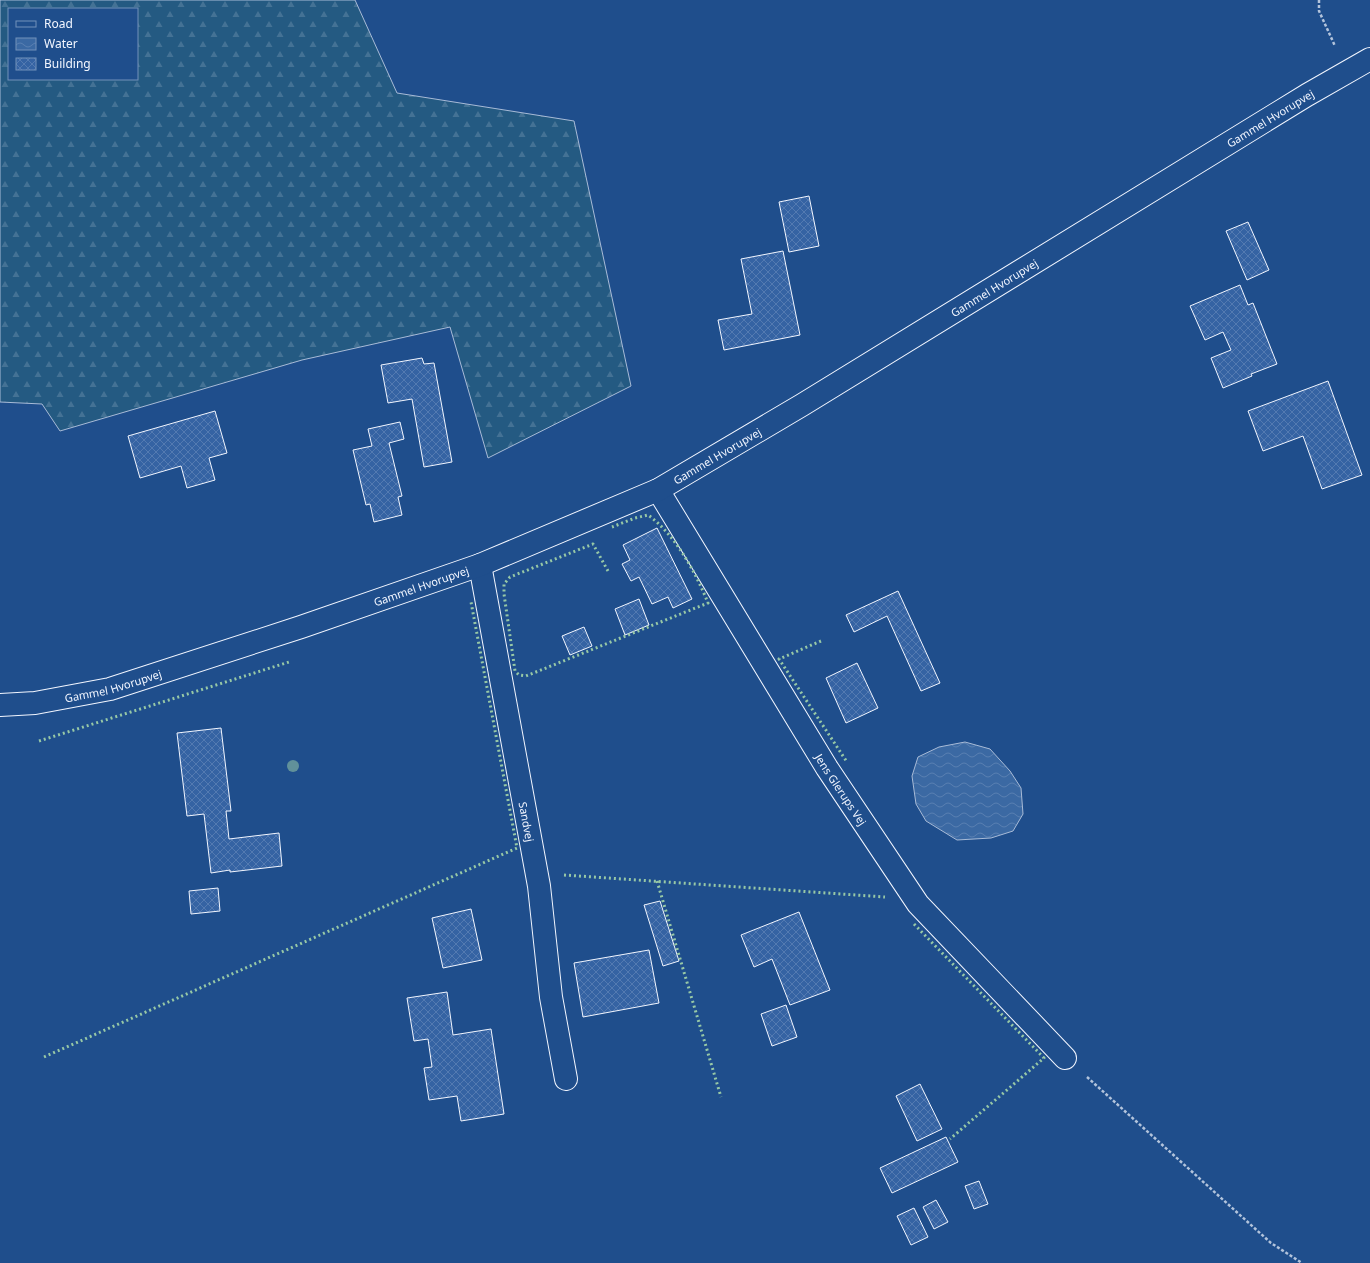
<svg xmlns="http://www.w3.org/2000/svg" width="1370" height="1263" viewBox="0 0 1370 1263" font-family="'Noto Sans',sans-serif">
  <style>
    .forest { fill: url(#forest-firs); stroke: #a8bbd7; fill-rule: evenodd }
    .water { fill: url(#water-waves); stroke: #a8bbd7 }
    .building { fill: url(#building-cross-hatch); stroke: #f2f6ff }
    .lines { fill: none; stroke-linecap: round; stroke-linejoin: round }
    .minor-casing { stroke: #f2f6ff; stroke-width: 24 }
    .path { stroke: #b3c4dc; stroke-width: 2.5; stroke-dasharray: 3 2; stroke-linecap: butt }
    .minor { stroke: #1f4e8c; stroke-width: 22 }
    .hedge { stroke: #97c8a6; stroke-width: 3; stroke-dasharray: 2 3; stroke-linecap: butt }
    .tree { fill: #61919a }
    .labels { text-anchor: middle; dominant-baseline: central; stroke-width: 3; stroke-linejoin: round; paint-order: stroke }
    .street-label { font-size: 11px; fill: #f2f6ff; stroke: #1f4e8c }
  </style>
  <defs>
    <pattern id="forest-firs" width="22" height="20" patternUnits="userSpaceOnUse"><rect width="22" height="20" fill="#245a82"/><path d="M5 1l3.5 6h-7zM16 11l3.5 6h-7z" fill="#447295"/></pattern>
    <pattern id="water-waves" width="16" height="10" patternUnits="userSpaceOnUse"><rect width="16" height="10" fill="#3b69a3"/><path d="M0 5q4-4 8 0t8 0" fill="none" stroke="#587fb1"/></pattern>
    <pattern id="building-cross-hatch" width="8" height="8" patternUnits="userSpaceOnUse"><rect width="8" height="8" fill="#3563a3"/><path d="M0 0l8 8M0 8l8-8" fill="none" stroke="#537ab1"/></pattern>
  </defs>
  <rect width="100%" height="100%" fill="#1f4e8c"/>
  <path class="forest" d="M0,0h355l42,93 177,28 57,265 -143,72 -38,-131 -148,33 -242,71 -18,-27 -42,-2zM9,9h128v70h-128z"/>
  <path class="water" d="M965,742l25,7 20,22 11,17 2,26 -10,17 -22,7 -34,2 -31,-19 -10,-17 -4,-28 6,-19 21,-10z"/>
  <path class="building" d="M809,196l10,50 -30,6 -10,-50z
    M1248,222l21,48 -22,10 -21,-49z
    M783,251l17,84 -76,15 -6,-30 34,-6 -11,-55z
    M1240,285l8,20 5,-2 24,61 -26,10 1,2 -29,12 -12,-30 20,-8 -8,-18 -18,8 -15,-34z
    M422,358l2,6 10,-1 18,99 -28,5 -12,-68 -24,4 -7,-38z
    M1328,381l34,94 -40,14 -19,-53 -40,15 -15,-40z
    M215,411l12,42 -18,5 6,22 -28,8 -6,-22 -41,12 -12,-42z
    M400,422l4,17 -15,4 13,53 -4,1 4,18 -28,7 -4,-18 -4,1 -13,-55 19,-4 -4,-17z
    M657,528l35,71 -19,9 -5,-11 -16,7 -13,-27 -8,4 -9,-17 8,-4 -7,-15z
    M898,591l42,92 -19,8 -34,-75 -33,16 -8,-17z
    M639,599l10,26 -24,10 -10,-26z
    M584,627l8,19 -22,9 -8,-19z
    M857,663l21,45 -32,15 -20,-45z
    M221,728l10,83h-5l3,28 50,-6 3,33 -52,6v-2l-19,3 -7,-59 -17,2 -10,-83z
    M218,888l2,23 -29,3 -2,-23z
    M660,901l19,60 -16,5 -19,-61z
    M471,909l11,51 -39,8 -11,-50z
    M799,912l31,78 -40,15 -18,-46 -18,8 -13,-32z
    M649,950l10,53 -76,14 -9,-54z
    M447,992l6,43 38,-6 13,85 -43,7 -4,-25 -28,4 -5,-32 8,-1 -4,-28 -14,2 -7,-43z
    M786,1005l11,32 -25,9 -11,-32z
    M920,1084l22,45 -25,12 -21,-45z
    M946,1137l12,25 -66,31 -12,-25z
    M979,1181l9,23 -14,5 -9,-23z
    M936,1200l12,22 -14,7 -11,-22z
    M914,1208l14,29 -17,8 -14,-29z"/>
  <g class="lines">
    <g class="minor-casing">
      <g id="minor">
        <path id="s1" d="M658,490l169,278 91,136 147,154"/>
        <path id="s2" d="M480,565l59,321 12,111 15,82"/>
        <path id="s3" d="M0,705l35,-2 75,-14 191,-62 179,-62 178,-75 144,-85 505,-310 63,-36"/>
      </g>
    </g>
    <path class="path" d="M1319,0v11l16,35
      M1087,1077l184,166 31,20"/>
    <use href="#minor" class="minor"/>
    <path class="hedge" d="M608,571l-15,-27 -83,33 -6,7v10l11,77 4,4 7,1 182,-73c-12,-30 -33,-69 -60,-88l-13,3 -23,9
      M821,641l-42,18 68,103
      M39,741l250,-79
      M564,875l321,22
      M657,881l64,216
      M914,924l130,134 -94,81
      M44,1057l473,-209 -46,-246"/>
  </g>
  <circle class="tree" cx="293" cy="766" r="6"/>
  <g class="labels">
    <g class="street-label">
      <text stroke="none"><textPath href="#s3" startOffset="1411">Gammel Hvorupvej</textPath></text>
      <text stroke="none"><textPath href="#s3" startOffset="1087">Gammel Hvorupvej</textPath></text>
      <text stroke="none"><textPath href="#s3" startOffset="763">Gammel Hvorupvej</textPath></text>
      <text stroke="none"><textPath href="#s3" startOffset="439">Gammel Hvorupvej</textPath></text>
      <text stroke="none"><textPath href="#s3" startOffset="115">Gammel Hvorupvej</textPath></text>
      <text stroke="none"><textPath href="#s1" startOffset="351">Jens Glerups Vej</textPath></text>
      <text stroke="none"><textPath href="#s2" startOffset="261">Sandvej</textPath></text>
    </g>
  </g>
  <rect x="8" y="8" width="130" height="72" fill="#1f4e8c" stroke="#7391ba"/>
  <rect x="16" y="21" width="20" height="6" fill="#1f4e8c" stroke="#7391ba"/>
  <text x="44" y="28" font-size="12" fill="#f2f6ff">Road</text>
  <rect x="16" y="38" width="20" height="12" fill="url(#water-waves)" stroke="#7391ba"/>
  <text x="44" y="48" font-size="12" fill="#f2f6ff">Water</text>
  <rect x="16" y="58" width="20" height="12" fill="url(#building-cross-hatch)" stroke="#7391ba"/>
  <text x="44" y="68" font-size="12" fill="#f2f6ff">Building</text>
</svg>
